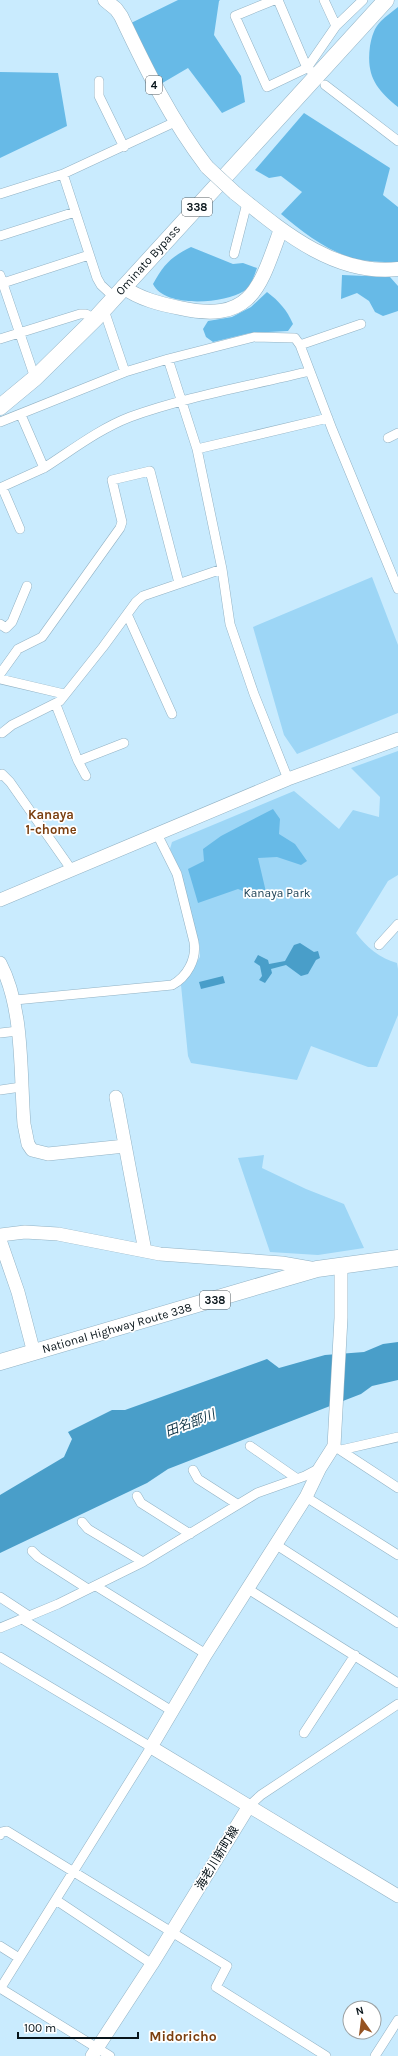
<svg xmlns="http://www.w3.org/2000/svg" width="398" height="2056" viewBox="0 0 398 2056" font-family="Karla,'Noto Sans JP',sans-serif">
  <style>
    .green { fill: #9dd6f6 }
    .forest { fill: #67bae7 }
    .water { fill: #499ec9 }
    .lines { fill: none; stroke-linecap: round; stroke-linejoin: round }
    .street-casing { stroke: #92b2c4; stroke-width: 10 }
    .secondary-casing { stroke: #92b2c4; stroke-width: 14 }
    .primary-casing { stroke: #92b2c4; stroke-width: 15 }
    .highway-casing { stroke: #92b2c4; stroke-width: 17 }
    .street { stroke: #fff; stroke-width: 9 }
    .secondary { stroke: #fff; stroke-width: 13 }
    .primary { stroke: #fff; stroke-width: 14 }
    .highway { stroke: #fff; stroke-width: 16 }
    .primary-bridge-casing { stroke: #92b2c4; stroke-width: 15; stroke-linecap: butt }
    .primary-bridge { stroke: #fff; stroke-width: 14 }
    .labels { text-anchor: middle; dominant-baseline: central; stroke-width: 3.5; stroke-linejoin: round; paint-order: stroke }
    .shield { fill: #fff; stroke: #525a5f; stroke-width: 1 }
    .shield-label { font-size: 11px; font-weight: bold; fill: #08141a }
    .street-label { font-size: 12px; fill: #08141a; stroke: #fff }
    .park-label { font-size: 12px; fill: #214559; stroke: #fff }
    .neighbourhood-label { font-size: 13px; font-weight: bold; fill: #7b3f10; stroke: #fff }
    .water-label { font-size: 13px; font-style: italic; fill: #0c3244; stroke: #fff }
    .quarter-label { font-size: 14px; font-weight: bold; fill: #7b3f10; stroke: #fff }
  </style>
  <rect width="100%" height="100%" fill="#c9ebfe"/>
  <path class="green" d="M372,577l26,68v68l-101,41 -13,-19 -31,-108z
    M398,751v124l-10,6 -32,52c9,13 25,26 41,30l1,6v46l-21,52h-9l-57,-21 -14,34 -106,-17 -3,-7 -7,-71 19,-28v-10l-19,-74 -11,-24 2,-7 122,-51 45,38 14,-19 26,7 1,-20 -29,-29z
    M264,1155l-2,13 44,21 38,15 20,44 -46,7 -48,-3 -32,-94z"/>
  <path class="forest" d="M178,0h42l-1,1 -5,34 27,41 4,26 -23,11 -34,-45 -29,17 -30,-61z
    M398,7v100c-22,-18 -32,-31 -28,-61 2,-10 4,-18 11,-25 5,-5 12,-10 17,-14z
    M0,72l58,1 9,53 -67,32z
    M304,113l86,55 -7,27 15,12v55c-17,0 -36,0 -52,-6 -24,-9 -46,-26 -65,-42l21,-22 -21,-16 -12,2 -14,-8z
    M191,247l42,17 10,-1 14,5c-3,8 -6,19 -13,23 -20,13 -80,17 -91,-7 11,-20 18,-27 38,-37z
    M342,275l48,2 8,9v25l-15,5 -8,-4 -6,-11 -12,-8 -16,6z
    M267,292c12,9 20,18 26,32l-5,7 -38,2 -37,9 -7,-5 -3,-8 5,-8 24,-4 19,-10z
    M273,809l7,10 -1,15 16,10 12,17 -6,4 -24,-8 -19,1 8,34 -13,3 -15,-6 -40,14 -10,-34 16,-8 -1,-12 18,-13z"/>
  <path class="water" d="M300,943l14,9 4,-1 2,7 -4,2 -8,14 -7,2 -15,-11 -15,4 1,4 -7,10 -6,-3 3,-4 -2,-10 -6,-4 4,-7 10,5 1,4 16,-3 9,-16z
    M223,976l2,7 -24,6 -2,-7z
    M398,1342v38l-26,6 -11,8 -193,75 -21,14 -147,70v-58l64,-38 8,-18 -4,-7 44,-22h13l142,-51 12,9 46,-13 39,-3 19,-8z"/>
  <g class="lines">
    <g class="street-casing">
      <path id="street" d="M274,0l-39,16 32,71 40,-19 29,-42 27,-26
        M278,0l29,68 3,2
        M324,0l12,26
        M99,81v15l25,51
        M325,85l73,56
        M63,174l34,104 4,7 14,13
        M0,194l63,-20 112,-52
        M0,236l75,-24
        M234,254l13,-51
        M0,275l35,103
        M0,284l89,-29
        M104,310l21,62
        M0,339l80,-25h6l9,5
        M300,345l61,-21
        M168,359l29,90 25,120 8,55 24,70 34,85
        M21,415l23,53c28,-18 55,-39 86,-51 58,-21 120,-31 180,-46
        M0,422l125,-50 43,-13 86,-22 41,1 5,7 32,84 66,160
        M388,438l10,-5
        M197,449l131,-31
        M20,529l-18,-42 42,-19
        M127,614l45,100
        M0,624l6,4 6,-6 15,-36
        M0,674l18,-25 24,-12 78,-109 2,-6 -10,-42 38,-9 29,112
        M0,679l64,15
        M56,705l22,56 8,15
        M2,733l10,-8 48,-24 43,-54 33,-45 7,-6 79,-27
        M78,761l46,-18
        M0,776l2,-2 8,8 61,87
        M379,945l19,-21
        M15,1000l157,-15c15,-8 25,-26 22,-43l-17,-68 -20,-40
        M0,1033l18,-2
        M0,1090l21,-3
        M250,1446l46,32
        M334,1446l64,42
        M341,1450l57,-13
        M193,1470l5,9 39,25
        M137,1496l4,7 49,31
        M306,1497l92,58
        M82,1522l6,7 55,33
        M275,1544l123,79
        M32,1551l6,6 50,32
        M96,1586l110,68
        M248,1589l150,94
        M0,1597l29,19
        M22,1619l150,92
        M0,1628l58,-24 85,-42 114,-69 48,-17 15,-8
        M0,1657l151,90 -151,242
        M304,1733l51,-78
        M249,1806l12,-11 137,-91
        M0,1835l2,-3 5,-1 220,135 -11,21 110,69
        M56,1900l96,64
        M0,1946l19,12
        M0,1988l110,68
        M375,2056l23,-36"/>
    </g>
    <g class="secondary-casing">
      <path id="secondary" d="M0,900l288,-121 110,-40
        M0,963c24,45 20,110 24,161l4,20 4,6 16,4 77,-8
        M116,1097l29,154
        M0,1235l25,-3 33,2 102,20 122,9 34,6
        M0,1240l18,52 16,61
        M341,1265v53l-7,128 -14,22 -14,29 -100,157 -55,93 247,149
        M92,2056l60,-92 97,-158"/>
    </g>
    <g class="primary-casing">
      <path id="primary" d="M105,0l11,9 5,7c25,53 50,104 86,151
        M235,193c46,37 99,83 163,76
        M123,287c17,12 37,17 57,21 72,16 80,-21 101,-79"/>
    </g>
    <g class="highway-casing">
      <path id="highway" d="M0,407l35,-29 60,-59 291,-319
        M0,1362l317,-93 81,-11"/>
    </g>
    <use href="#street" class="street"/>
    <use href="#secondary" class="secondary"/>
    <use href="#primary" class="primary"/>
    <use href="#highway" class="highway"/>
    <g class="primary-bridge-casing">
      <path id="primary-bridge" d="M207,167l28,26"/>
    </g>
    <use href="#primary-bridge" class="primary-bridge"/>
  </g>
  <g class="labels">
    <g class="shield">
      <rect x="146" y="76" width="16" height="18" rx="3"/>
      <rect x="182" y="198" width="30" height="18" rx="3"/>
      <rect x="200" y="1291" width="30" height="18" rx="3"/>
    </g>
    <g class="shield-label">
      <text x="154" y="85">4</text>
      <text x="197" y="207">338</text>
      <text x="215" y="1300">338</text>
    </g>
    <g class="street-label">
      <text transform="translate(148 260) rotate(-48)">Ominato Bypass</text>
      <text transform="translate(117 1328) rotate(-16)">National Highway Route 338</text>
      <text transform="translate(217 1858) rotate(-59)">海老川新町線</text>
    </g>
    <g class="park-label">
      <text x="277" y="893">Kanaya Park</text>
    </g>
    <g class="neighbourhood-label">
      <text x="51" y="814">Kanaya<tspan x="51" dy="15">1-chome</tspan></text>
    </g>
    <g class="water-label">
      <text transform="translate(190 1423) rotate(-21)">田名部川</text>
    </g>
    <g class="quarter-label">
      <text x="183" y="2036">Midoricho</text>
    </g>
  </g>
  <g transform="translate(362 2020) rotate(346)"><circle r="19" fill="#ffffff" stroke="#9ca1a3"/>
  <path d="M0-3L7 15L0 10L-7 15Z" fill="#955322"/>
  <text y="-6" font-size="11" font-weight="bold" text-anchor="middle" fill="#08141a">N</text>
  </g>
  <path d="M18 2032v6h120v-6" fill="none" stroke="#08141a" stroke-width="2"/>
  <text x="24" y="2032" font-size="12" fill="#08141a" stroke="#ffffff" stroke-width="3" paint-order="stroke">100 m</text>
</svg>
